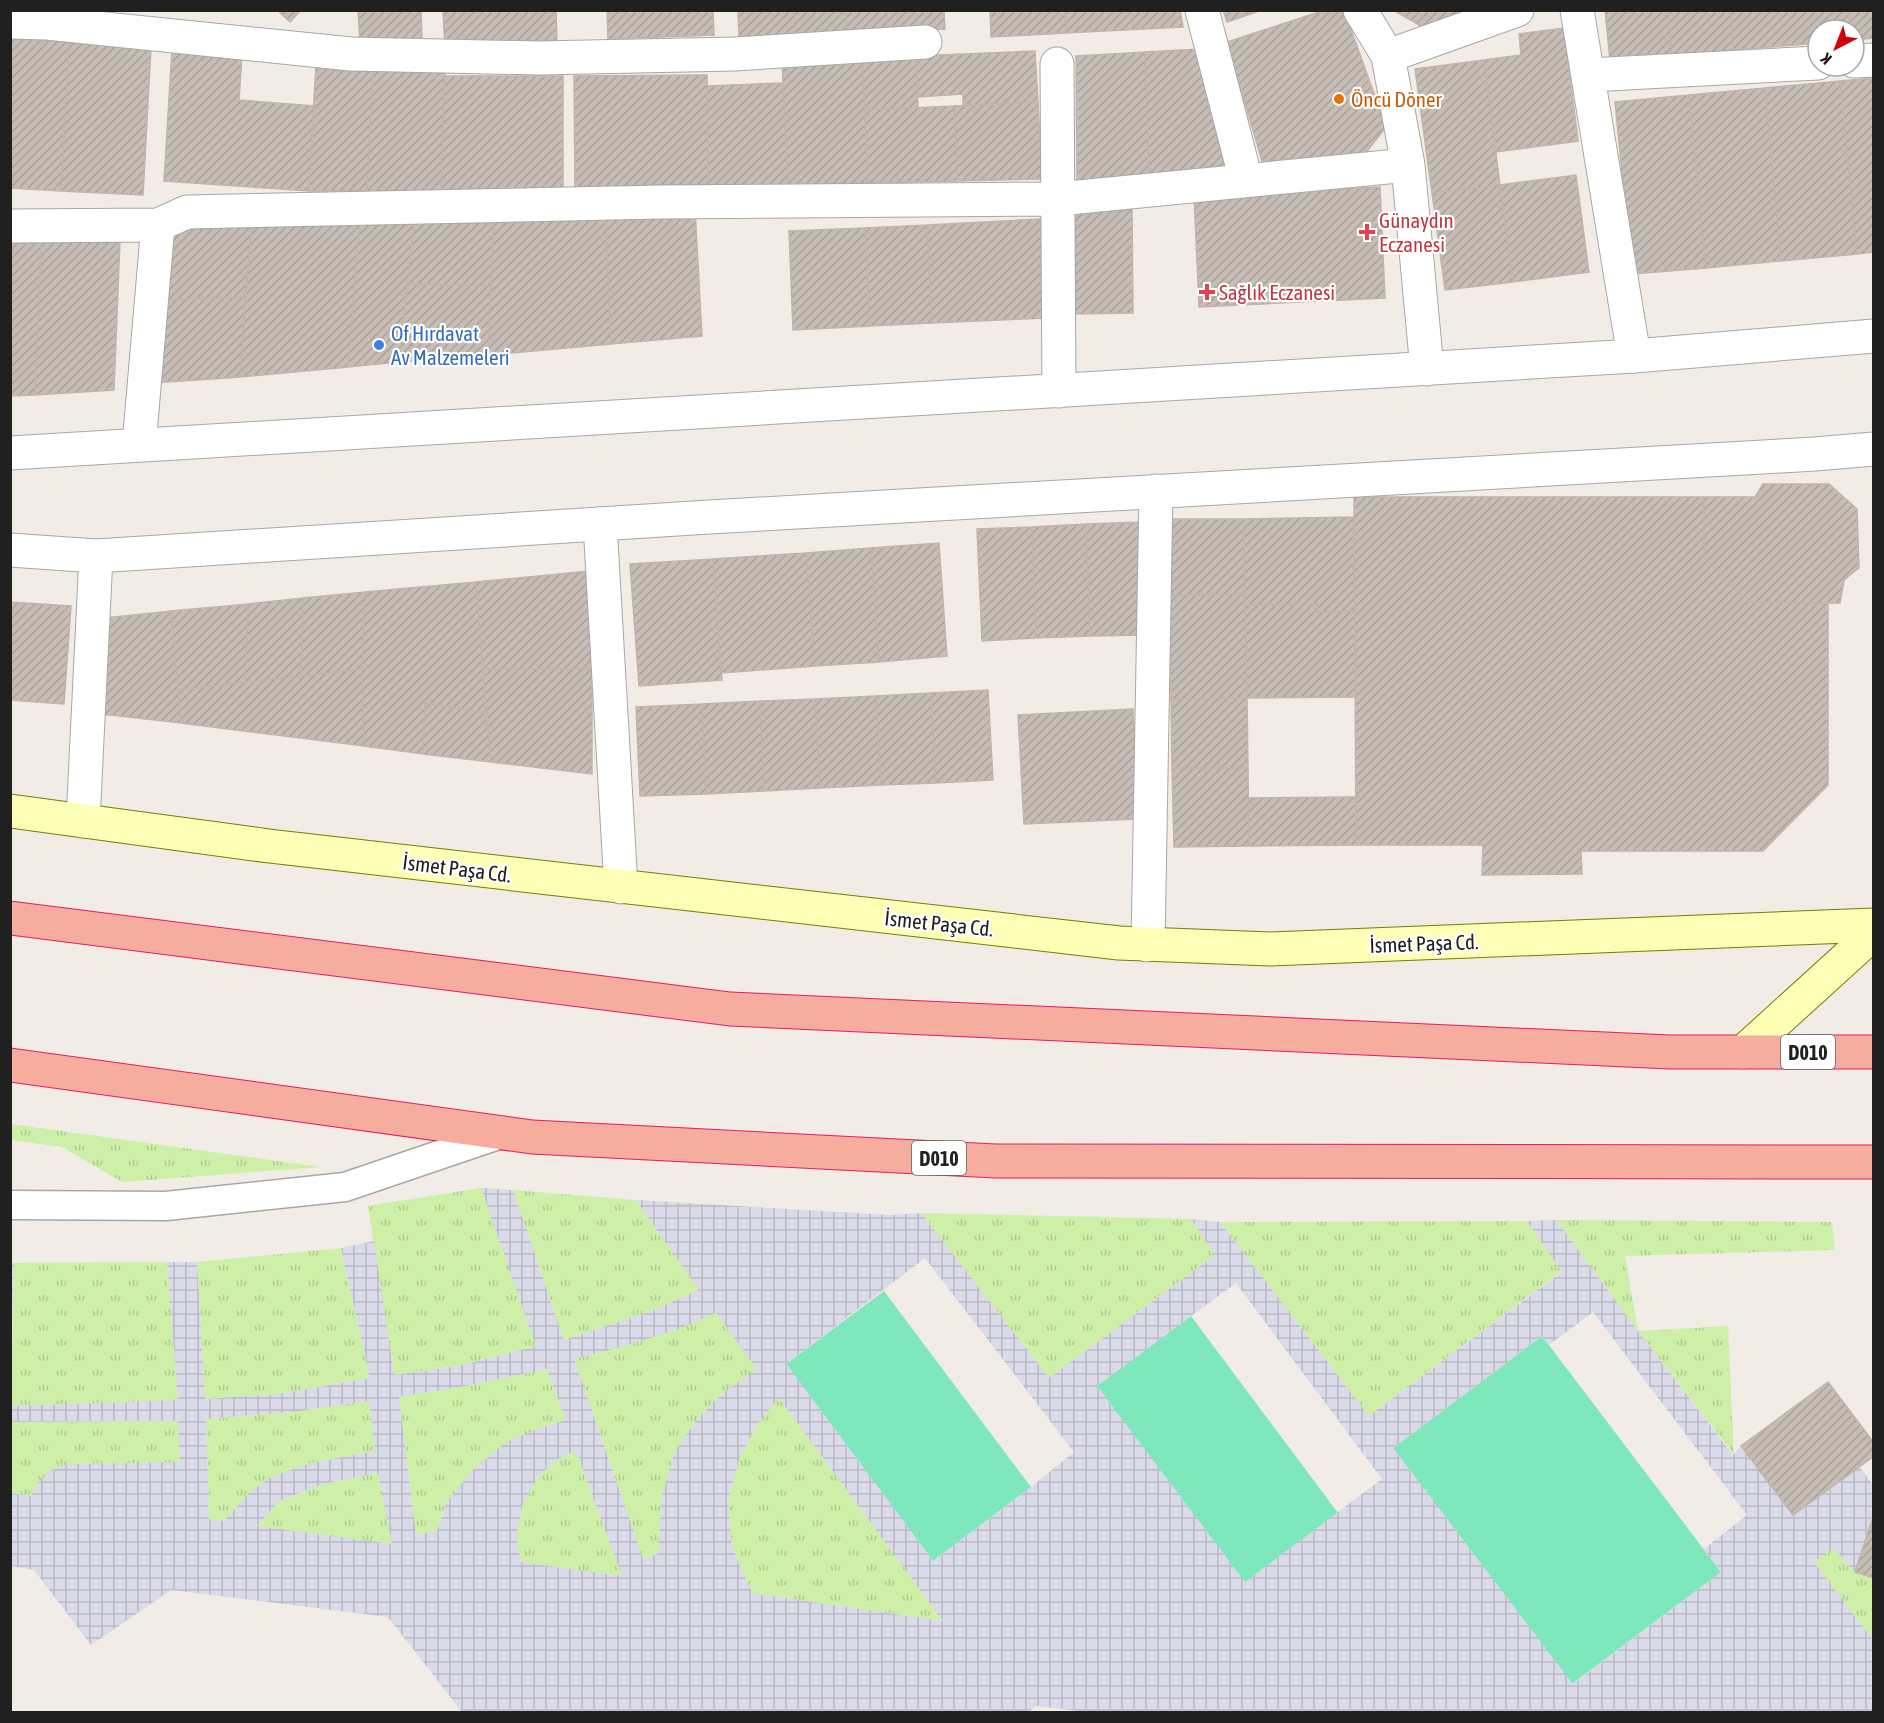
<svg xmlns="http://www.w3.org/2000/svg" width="1884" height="1723" viewBox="0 0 1884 1723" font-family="'Asap Condensed',sans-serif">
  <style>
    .grass { fill: url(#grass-tufts) }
    .pitch { fill: #7ee7bb }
    .plaza { fill: url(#plaza-grid); fill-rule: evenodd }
    .building { fill: url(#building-hatch); stroke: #c5b3a7; stroke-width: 1.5 }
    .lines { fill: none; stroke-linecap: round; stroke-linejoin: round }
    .service-casing { stroke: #a7a7a7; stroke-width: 31 }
    .minor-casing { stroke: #a7a7a7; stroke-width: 35 }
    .tertiary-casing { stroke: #a7a7a7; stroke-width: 35 }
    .secondary-casing { stroke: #747e00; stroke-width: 35 }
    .trunk-casing { stroke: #ea1866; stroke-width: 35 }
    .service { stroke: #fff; stroke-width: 28 }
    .minor { stroke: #fff; stroke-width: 33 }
    .tertiary { stroke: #fff; stroke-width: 33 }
    .secondary { stroke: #fdffb7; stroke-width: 33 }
    .trunk { stroke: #f6ad9e; stroke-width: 33 }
    .food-dot { fill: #e8710a; stroke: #fff; stroke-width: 2 }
    .health-dot { fill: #e0444e; stroke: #fff; stroke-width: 2 }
    .shop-dot { fill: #3f7fe0; stroke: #fff; stroke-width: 2 }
    .labels { text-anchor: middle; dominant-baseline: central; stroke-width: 4.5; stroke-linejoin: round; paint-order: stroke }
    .shield { fill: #fff; stroke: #636363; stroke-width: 1.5 }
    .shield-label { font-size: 20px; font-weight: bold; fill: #202020 }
    .food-label { font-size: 21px; fill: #c56008; stroke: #fff; text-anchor: start }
    .health-label { font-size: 21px; fill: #be3a42; stroke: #fff; text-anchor: start }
    .shop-label { font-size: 21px; fill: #366cbe; stroke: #fff; text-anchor: start }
    .street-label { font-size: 21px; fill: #202020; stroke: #fff }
  </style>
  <defs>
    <pattern id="grass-tufts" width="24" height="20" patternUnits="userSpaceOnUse" patternTransform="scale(1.5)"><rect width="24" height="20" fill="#cdefa8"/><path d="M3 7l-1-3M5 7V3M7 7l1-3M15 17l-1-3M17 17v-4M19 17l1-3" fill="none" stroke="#b0cd90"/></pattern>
    <pattern id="plaza-grid" width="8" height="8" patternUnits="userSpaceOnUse" patternTransform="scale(1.5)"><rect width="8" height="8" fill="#dadae8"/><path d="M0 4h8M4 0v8" fill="none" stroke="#bbbbc7"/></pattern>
    <pattern id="building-hatch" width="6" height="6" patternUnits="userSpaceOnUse" patternTransform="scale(1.5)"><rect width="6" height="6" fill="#c6bdb5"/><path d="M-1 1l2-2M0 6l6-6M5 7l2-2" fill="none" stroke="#aaa29b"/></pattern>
  </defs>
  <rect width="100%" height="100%" fill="#f1ede6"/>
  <path class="grass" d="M11,1124l310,43 -199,15 -60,-35 -51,-7z
    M481,1188l56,158 -79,20 -64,9 -26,-169z
    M513,1190l123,10 64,90 -46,20 -90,30z
    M921,1213l270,6 25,35 -167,124z
    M1556,1220l276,2 3,28 -210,6 13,75 90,-5 6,129 -96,-124z
    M1527,1221l35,50 -193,145 -149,-194z
    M341,1248l29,130 -91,16 -74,5 -8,-137z
    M167,1262l11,138 -167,6 3,-143z
    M716,1313l42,56 -35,24 -24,24 -37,78 -4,59 -15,4 -69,-199c48,-13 96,-26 142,-46z
    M547,1369l19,51 -23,7 -97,75 -9,29 -21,3 -17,-137 67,-11z
    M779,1398l164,223 -191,-28 -20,-46 -4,-48 12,-42 18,-34z
    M369,1401l6,50 -64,12 -61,29 -26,29 -15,-2 -3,-100 86,-7z
    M178,1421l2,42 -112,1 -31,20 -6,12 -20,-3v-71z
    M576,1451l46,125 -101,-14 -5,-26 7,-32 15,-27 20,-18z
    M378,1473l15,72 -137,-18 23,-26 44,-17z
    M1834,1548l21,24 18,6v62l-59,-78z"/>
  <path class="pitch" d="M884,1291l147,196 -98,74 -147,-197z
    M1191,1316l147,197 -94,70 -147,-197z
    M1542,1336l179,236 -149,112 -179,-236z"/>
  <path class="plaza" d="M481,1188l32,2 51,150 90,-30 45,-20 -63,-90 255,15 30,-2 128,165 166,-123 -24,-36 29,3 149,194 193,-144 -35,-51 29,-1 82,111 95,124 8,-9 118,20 14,19v29l-18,58 -21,-24 -20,14 59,78v72h-787l-49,-6 -9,6h-566l-74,-95 -217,-27 -80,55 -57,-75 -23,-4v-73l20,3 6,-12 12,-13 19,-7 112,-2 -2,-41 -167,1v-16l167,-6 -11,-138h30l8,137 74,-5 91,-16 -29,-130 33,-7 20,134 64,-9 78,-20zM925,1258l149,194 -43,35 -98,74 -147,-197zM1236,1283l146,196 -137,103 -148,-196zM1593,1312l154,203 -43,34 17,23 -148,112 -180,-236 149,-112 7,9zM716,1313l41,56 -34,24 -24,24 -24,34 -13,44 -4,59 -15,4 -69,-199 51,-13 54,-17zM547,1369l19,51 -23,7 -37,15 -34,29 -26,32 -9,28 -21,3 -17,-137 67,-11zM779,1398l164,223 -191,-28 -20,-46 -4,-48 12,-42 18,-34zM369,1401l6,50 -64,12 -38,13 -23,16 -26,29 -15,-2 -3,-100 86,-7zM576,1451l46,125 -101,-14 -5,-26 7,-32 15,-27 20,-18zM378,1473l14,71 -135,-18 22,-25 44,-17z
    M14,1263l-3,94 -1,-93z"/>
  <path class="building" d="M277,10h24l-11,12z
    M358,10h63l1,29 -62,4z
    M421,10h135l1,32 -112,6 -2,-37z
    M607,10h106l1,25 -106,4z
    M738,10h56l1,25 -56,3z
    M794,10h52l1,23 -52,2z
    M846,10h41l1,21 -41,2z
    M887,10h57l1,19 -57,2z
    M990,10h75l1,23 -75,4z
    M1065,10h115l3,17 -117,6z
    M1223,10h39l-35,12z
    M1325,10h19l42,117 -22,28 -102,6 -35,-119z
    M1393,10h93l-60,19z
    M1605,10h63l4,45 -62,5z
    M1668,10h62l4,40 -62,5z
    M1730,10h119l2,20h-33v13l-84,7z
    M1849,10h25v28l-20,2v-10h-3z
    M1564,28l14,113 -82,11 -12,-92 37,-5 -2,-21z
    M10,39l59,3 -8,149 -51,-3z
    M69,42l82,5 -8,148 -82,-4z
    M172,49l70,5 -3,46 75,6 -5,85 -145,-10z
    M1201,49l24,119 -76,6 -4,-122z
    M1035,51l3,51 -75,3v-11l-45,3 -2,-41z
    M1145,52l4,122 -72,7 -1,-125z
    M916,56l2,52 -53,2 -3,-51z
    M862,59l6,124 -80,2 -6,-123z
    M1484,60l16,125 -68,8 -17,-124z
    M316,64l57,3 -6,124h-58z
    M373,67l72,2 -4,122h-74z
    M707,75l1,113 -133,1 -1,-113z
    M444,76h119v115h-122z
    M1874,78v174l-17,2 -17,-173z
    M1840,81l17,173 -76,7 -16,-173z
    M783,83l5,102 -80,3 -1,-102z
    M1765,88l16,173 -75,7 -17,-173z
    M1689,95l17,173 -74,6 -17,-172z
    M1038,102l4,77 -84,2 -4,-75z
    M954,106l4,75 -90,2 -3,-73z
    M1576,175l13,97 -76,10 -13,-97z
    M1500,185l13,97 -68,8 -13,-97z
    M1380,187l5,111 -186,9 -5,-112z
    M1071,205l61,1 1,107 -61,1z
    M695,209l7,127 -91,8 -6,-132z
    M605,212l6,132 -123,11 6,-141z
    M494,214l-3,72 -84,-2 8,-68z
    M415,216l-16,146 -51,5 12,-150z
    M360,217l-12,150 -108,10 12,-157z
    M1041,219l5,99 -114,5 -5,-98z
    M252,220l-7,77 -83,3 10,-79z
    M927,225l5,98 -62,3 -5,-98z
    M865,228l5,98 -77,4 -4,-99z
    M120,240l-6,150 -79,5 6,-152z
    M41,243l-6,152 -25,1v-152z
    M407,284l84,2 -3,69 -89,7z
    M245,297l-5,80 -87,6 9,-83z
    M1763,484h66l28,25 2,59 -15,12 -4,23 -90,-1 -46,-45v-60h51z
    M1354,497h350v60l46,45 78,1v182l-65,66h-182l1,23 -100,1 1,-30h-127z
    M1353,517l2,94 -38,1v-8l-72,1 -1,-86z
    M1169,519h75l1,75 -76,1z
    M1144,522l5,113 -59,1 -4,-112z
    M1086,524l4,112 -54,2 -4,-111z
    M1032,527l4,111 -54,3 -5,-112z
    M939,543l8,113 -68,6 -8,-114z
    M871,548l8,114 -64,4 -9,-113z
    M806,553l9,113 -94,7 -8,-114z
    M713,559l9,121 -83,6 -9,-122z
    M589,571l3,98h-109l-7,-87z
    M476,582l10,131 -61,-10 -2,51 -59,-8 -2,-77 3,-77z
    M365,592l-3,77 -61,7 2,-78z
    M1245,594l2,104 -76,1 -2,-104z
    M303,598l-2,78 -56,6 3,-78z
    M10,602l61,4 -7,98 -54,-4z
    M248,604l-3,78 -67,8 -7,-79z
    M1317,604v8l38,-1 1,86 -109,1 -2,-93z
    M171,611l10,112 -79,-9 3,-96z
    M362,669l2,77 -183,-23 -3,-33z
    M483,669h109v105l-101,-12z
    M988,690l5,90 -57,3 -5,-90z
    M931,693l5,90 -55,2 -5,-89z
    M876,696l5,89 -61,3 -5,-89z
    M1247,698l1,70h-76l-1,-69z
    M815,699l5,89 -56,3 -4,-90z
    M760,701l4,90 -58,3 -4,-90z
    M425,703l61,10 5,49 -68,-8z
    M702,704l4,90 -66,2 -4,-89z
    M1133,709l5,110 -114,5 -6,-109z
    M1172,768h76l1,78 -75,1z
    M1356,797v48l-107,1 -1,-48z
    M1828,1382l46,61v13l-81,59 -52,-69z
    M1874,1514v64l-19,-6z"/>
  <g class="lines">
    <g class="service-casing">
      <path id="service" d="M10,1205l156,1 179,-19 159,-54"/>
    </g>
    <g class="minor-casing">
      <path id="minor" d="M1202,10l44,170
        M1360,10l28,46
        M1577,10l57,346
        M10,22l37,1 304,31 188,4 196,-4 190,-12
        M1854,61l20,-1
        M1057,64l2,327
        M1588,75l230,-12
        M158,225l29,-13 473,-10 398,-3 350,-34
        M10,226l148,-1 -19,220
        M1427,369l-19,-204 -20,-109 129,-46
        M600,524l21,363
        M83,821l13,-265
        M1148,945l8,-454"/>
    </g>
    <g class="tertiary-casing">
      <path id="tertiary" d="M10,453l1624,-97 240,-20
        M10,550l86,6 613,-39 1106,-63 59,-5"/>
    </g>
    <g class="secondary-casing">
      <path id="secondary" d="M10,811l259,35 850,97 151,6 604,-24
        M1743,1052l131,-119"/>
    </g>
    <g class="trunk-casing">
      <path id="trunk" d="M10,918l720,91 940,43h204
        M10,1065l522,72 463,24 879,1"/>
    </g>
    <use href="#service" class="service"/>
    <use href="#minor" class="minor"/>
    <use href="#tertiary" class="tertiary"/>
    <use href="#secondary" class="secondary"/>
    <use href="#trunk" class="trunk"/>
  </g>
  <circle class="food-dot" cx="1339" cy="99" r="6"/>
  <g class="health-dot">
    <path d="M1364 223h6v6h6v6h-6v6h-6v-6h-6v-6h6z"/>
    <path d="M1204 283h6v6h6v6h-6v6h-6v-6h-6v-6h6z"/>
  </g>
  <circle class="shop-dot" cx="379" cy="345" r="6"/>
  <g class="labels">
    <g class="shield">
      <rect x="1781" y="1035" width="54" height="34" rx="4.5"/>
      <rect x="912" y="1141" width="54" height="34" rx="4.5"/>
    </g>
    <g class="shield-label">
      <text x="1808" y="1052">D010</text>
      <text x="939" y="1158">D010</text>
    </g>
    <g class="food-label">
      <text x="1351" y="99">Öncü Döner</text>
    </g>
    <g class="health-label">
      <text x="1379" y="220">Günaydın<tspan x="1379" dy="24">Eczanesi</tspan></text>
      <text x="1219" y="292">Sağlık Eczanesi</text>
    </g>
    <g class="shop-label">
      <text x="391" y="333">Of Hırdavat<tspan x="391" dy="24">Av Malzemeleri</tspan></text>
    </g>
    <g class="street-label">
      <text transform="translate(457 868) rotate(7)">İsmet Paşa Cd.</text>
      <text transform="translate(939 923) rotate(6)">İsmet Paşa Cd.</text>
      <text transform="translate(1424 943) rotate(-2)">İsmet Paşa Cd.</text>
    </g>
  </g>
  <rect width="1884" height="1723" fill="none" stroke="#202020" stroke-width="24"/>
  <g transform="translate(1836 48) rotate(222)"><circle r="28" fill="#ffffff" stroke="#a6a6a6" stroke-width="1.5"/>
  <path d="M0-4.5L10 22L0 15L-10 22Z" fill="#d00005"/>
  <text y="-9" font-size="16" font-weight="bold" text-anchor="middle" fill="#202020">K</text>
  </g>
</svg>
